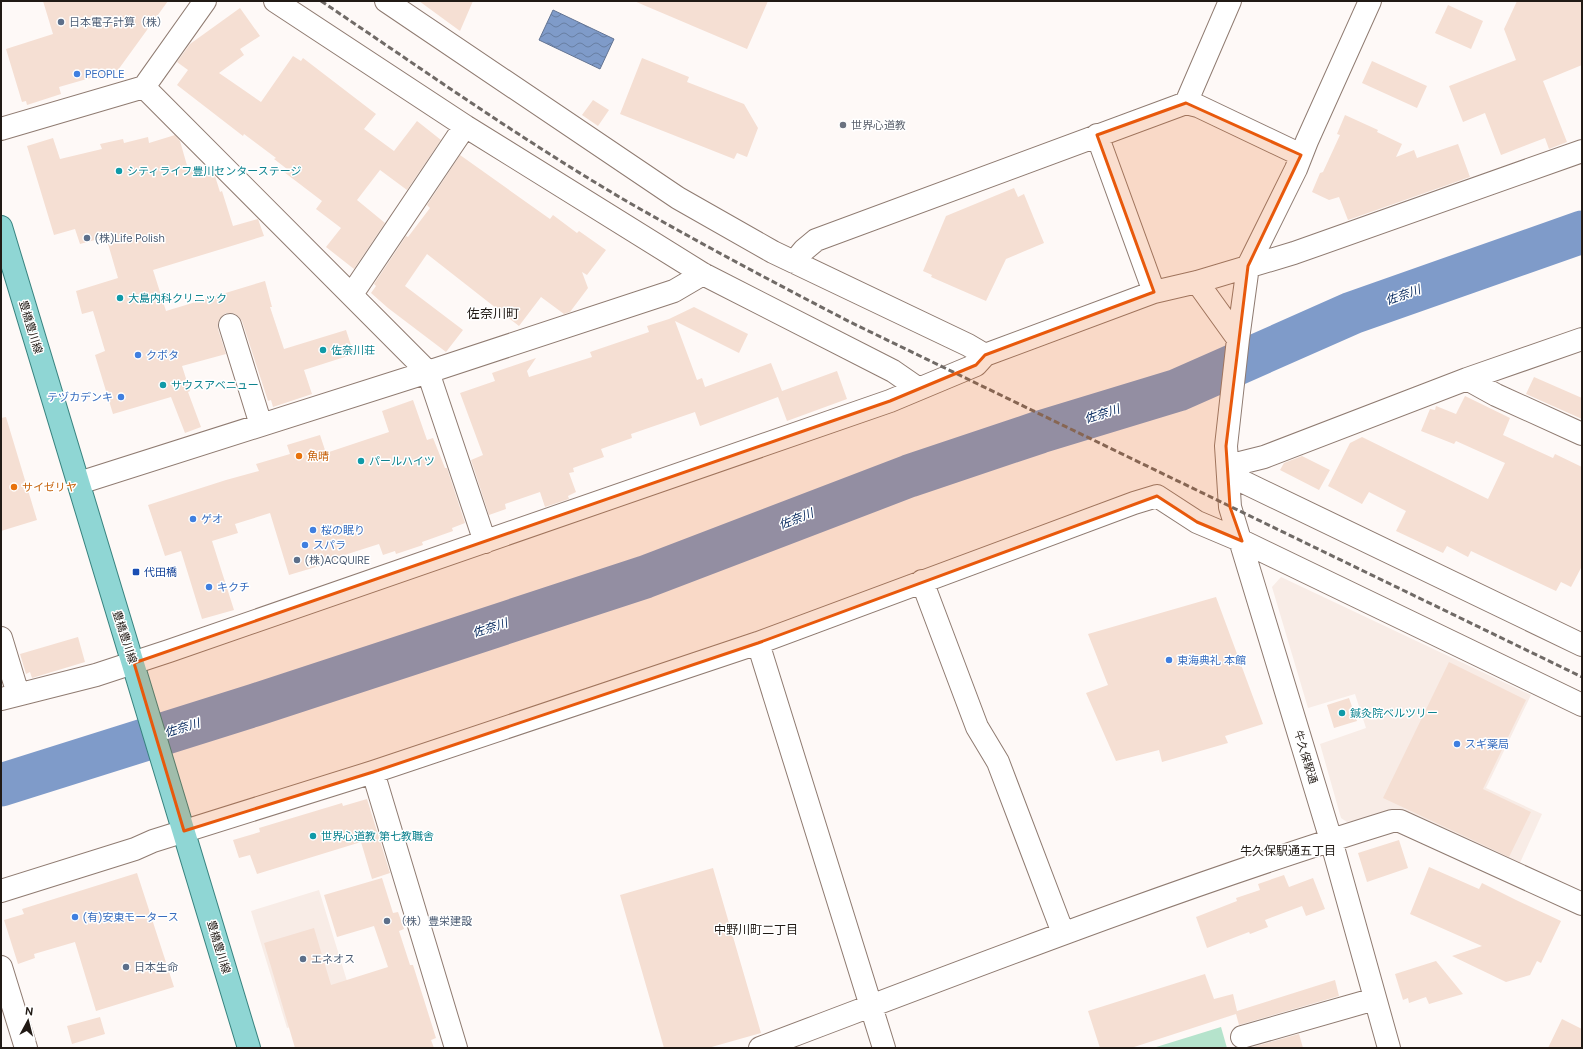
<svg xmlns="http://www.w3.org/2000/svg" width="1583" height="1049" viewBox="0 0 1583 1049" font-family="'DM Sans','Noto Sans JP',sans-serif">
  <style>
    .built { fill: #f8ece6 }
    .pitch { fill: #b5e3cc }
    .water { fill: url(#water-waves); stroke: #637493 }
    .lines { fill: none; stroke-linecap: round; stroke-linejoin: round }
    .river { stroke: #7f9bc9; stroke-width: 43 }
    .building { fill: #f5dfd3 }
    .minor-casing { stroke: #8f7b71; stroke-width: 24 }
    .major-casing { stroke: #38837f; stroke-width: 24 }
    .minor { stroke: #fff; stroke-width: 22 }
    .major { stroke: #8fd6d4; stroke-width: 22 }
    .rail { stroke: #706a66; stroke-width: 3; stroke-dasharray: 6 3; stroke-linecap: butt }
    .marked { fill: #e8590c; fill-opacity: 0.2; stroke: #e8590c; stroke-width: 3; stroke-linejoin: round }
    .service-dot { fill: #5c6f8a; stroke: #fff; stroke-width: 1.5 }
    .shop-dot { fill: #3f7fe0; stroke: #fff; stroke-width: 1.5 }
    .worship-dot { fill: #6b7280; stroke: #fff; stroke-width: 1.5 }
    .culture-dot { fill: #0f9aa8; stroke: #fff; stroke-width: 1.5 }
    .food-dot { fill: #e8710a; stroke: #fff; stroke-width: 1.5 }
    .transit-dot { fill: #1a4fb4; stroke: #fff; stroke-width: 1.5 }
    .labels { text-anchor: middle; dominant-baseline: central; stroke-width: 3; stroke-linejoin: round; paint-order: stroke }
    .service-label { font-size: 11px; fill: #4e5e75; stroke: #fff; text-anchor: start }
    .shop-label { font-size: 11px; fill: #366cbe; stroke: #fff; text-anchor: start }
    .worship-label { font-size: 11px; fill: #5b616d; stroke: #fff; text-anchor: start }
    .culture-label { font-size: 11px; fill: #0d838f; stroke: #fff; text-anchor: start }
    .street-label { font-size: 11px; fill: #211a15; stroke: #fff }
    .food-label { font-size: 11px; fill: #c56008; stroke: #fff; text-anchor: start }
    .transit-label { font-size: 11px; fill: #164399; stroke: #fff; text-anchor: start }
    .water-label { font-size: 12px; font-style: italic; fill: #04275d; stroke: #fff }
    .neighbourhood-label { font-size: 12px; fill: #211a15; stroke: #fff }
    .quarter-label { font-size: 13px; fill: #211a15; stroke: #fff }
  </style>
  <defs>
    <pattern id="water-waves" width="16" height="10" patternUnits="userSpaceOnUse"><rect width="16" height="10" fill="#7f9bc9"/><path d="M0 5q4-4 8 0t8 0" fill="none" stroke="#687ea2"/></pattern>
  </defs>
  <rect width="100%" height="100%" fill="#fef9f7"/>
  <path class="built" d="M1281,577l250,118 -45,93 56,26 -23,51 -125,-52 -47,9 -6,-4 -21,-74 46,-16 -11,-34 -47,14 -36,-121z
    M319,890l36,117 -68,21 -36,-117z"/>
  <path class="pitch" d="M1221,1027l6,21h-74z"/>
  <path class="water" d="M553,10l61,29 -14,30 -61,-29z"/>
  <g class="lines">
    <path class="river" d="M1,785l254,-80 390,-128 264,-101 131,-44 138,-42 174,-77 230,-81"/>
  </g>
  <path class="building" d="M43,1h125l-50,69 -59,17 2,7 -34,11 -1,-4 -4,1 -16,-53 47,-15z
    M419,1h54l-13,30z
    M634,1h134l-21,48z
    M1517,1h65v64l-39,16 24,61 -18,7 -4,-11 -44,17 -16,-42 -22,9 -14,-36 67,-26 -12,-31z
    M1448,5l35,16 -12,28 -36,-16z
    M240,8l20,28 -20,13 4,6 -25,18 42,29 32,-46 8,5 2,-3 73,56 -12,15 30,22 23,-30 24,19 -34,50 -27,-20 -23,30 28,23 -31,46 -28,-22 15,-19 -25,-19 6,-8 -38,-29 3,-3 -13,-10 2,-1 -32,-24 -1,2 -66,-51 11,-15 -11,-8 13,-18z
    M642,58l47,19 -2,5 57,22 14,24 -11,29 -10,-4 -3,6 -114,-45z
    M1372,61l55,25 -10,22 -55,-25z
    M593,100l16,10 -11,16 -16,-11z
    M1345,115l33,15 -1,2 25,12 -6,13 18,-7 3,8 41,-14 12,33 -122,43 -9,-23 -10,3 -17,-8 8,-19 3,-1 17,-37 -3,-1z
    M175,135l5,6 8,28 12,-2 2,8 9,-3 4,4 5,16 2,-1 11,35 25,-7 6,17 -111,34 13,41 99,-30 7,26h-2l14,42 62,-19 8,24 -50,16 8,24 -39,13 -2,-7 -3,1 -26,-80 -4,-5 -5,-3h-7l-5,4 -3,6v6l8,25 -44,12 8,25 -2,1 13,35 -16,6 -14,-36 -58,17 -18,-59 10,-4 -12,-40 -11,3 -6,-23 42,-13 -12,-41 -26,7 -5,-15 -21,6 -27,-89 26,-8 7,21 42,-10 -2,-5 23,-5 1,4 24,-6 1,6z
    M460,155l90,64 3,-4 24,18 2,-2 27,19 -19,25 -5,-3 6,16 -18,24 -6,2 -23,-17 -22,29 -92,-72 -22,32 58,44 -17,22 -58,-44 -17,-15 5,-7 -2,-2 32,-48 2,1 22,-29 -3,-3z
    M1014,188l4,9 6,-3 20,49 -38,16 -20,42 -55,-24 1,-2 -9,-4 23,-55z
    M694,307l54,27 -9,19 -64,-32 22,59 5,-2 3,9 66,-24 11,28 55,-20 10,28 -60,22 -9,-24 -78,29 -5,-14 -64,22 1,4 -31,11 3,8 -31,11 1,4 -5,1 7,19 -8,4 1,3 -24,8 -5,-15 -35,12 1,5 -17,6 -18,-55 12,-5 -23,-62 35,-12 -3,-8 44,-15 -9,13 2,6 63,-20 -2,-5 59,-20 -2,-6 22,-7z
    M1534,377l48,21v21l-56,-25z
    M1465,396l45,22 -7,17 50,23 2,-4 27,13v99l-11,21 -10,-5 -5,9 -85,-40 -3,6 -21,-11 -4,7 -47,-22 10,-20 -37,-19 -7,12 -34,-18 22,-43 12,-6 126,62 17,-36 -49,-22 -2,3 -33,-13 9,-22 5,1 1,-4 20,8z
    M413,400l14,40 6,-2 12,30h2l18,55 -13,5 1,3 -31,11 1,3 -27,9 -1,-3 -12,4 -4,-11 -44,14 1,3 -47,14 -19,-62 -35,11 3,9 -26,8 22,69 -32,9 -21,-68 -16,5 -17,-51 78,-25 33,-9 -3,-7 34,-10 -3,-9 33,-10 6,18 63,-21 -7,-21z
    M6,417l31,103 -36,11v-113z
    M1302,456l28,14 -11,20 -39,-20 4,-7z
    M1216,597l47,127 -38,12 3,7 -66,19 -3,-12 -43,11 -30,-68 22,-8 -20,-51z
    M78,637l7,25 -53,16 -2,-6 -4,2 -6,-20z
    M1449,662l77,38 -43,89 48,23 -22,45 -126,-59z
    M1349,698l8,23 -23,7 -7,-23z
    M367,799l23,74 -18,6 -11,-37 -104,32 -7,-19 -11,3 -6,-18 27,-8 -1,-4 83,-25 1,3z
    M1399,840l9,28 -41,14 -9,-29z
    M1429,867l50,22 3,-6 34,17 45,21 -20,42 -4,-2 -7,14 -24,7 -54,-26 30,-10 -72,-32z
    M713,868l48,165 -53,15h-44l-44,-153z
    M137,873l37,114 -78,24 -21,-69 -41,12 1,4 -17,6 -14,-44 20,-6 -2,-5z
    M1284,875l5,12 24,-9 12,31 -19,7 -4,-10 -37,14 3,7 -18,7 -1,-2 -42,16 -11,-31 41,-16 -1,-3 24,-8 -2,-6z
    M382,878l11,35 5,-1 6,17 -5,2 11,34h3l23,73 -5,2 3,8h-139l-31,-105 50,-15 17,57 57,-18 -14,-41 -37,11 -13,-42z
    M1436,961l27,33 -34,10 -3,-7 -17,6 -1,-5 -5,2 -8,-26z
    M1205,974l9,25 19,-5 4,17 98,-31 4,16 -100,29 -3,-11 -105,34h-31l-12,-37z
    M100,1017l5,17 -33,10 -5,-18z
    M1562,1019l20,10v19h-34z
    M1299,1034l4,14h-54z"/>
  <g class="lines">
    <g class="minor-casing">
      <path id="minor" d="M275,1l190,125 238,148 190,97 26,18
        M386,1l292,197 95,54 195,93 17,10
        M1370,1l-63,140 -11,28 -48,97 -10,73 -12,107 4,61 101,333 58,208
        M144,87l284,285 57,170
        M1186,103l12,3 103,49
        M1,129l143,-42 61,-86
        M1097,135l57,157
        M794,262l10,-12 12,-10 370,-137 44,-102
        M1197,282l41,57
        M352,294l113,-168
        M230,325l31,100
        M1467,379l29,16 86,39
        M1228,466l36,-9 203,-78 115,-40
        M1229,475l353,170
        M79,483l349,-111 246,-81 29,-17
        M922,581l55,146 21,35 65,171
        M1,638l17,56
        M758,643l126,405
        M1,699l95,-24 73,-24 721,-250 86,-36 9,-10 169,-63 43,-10 97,-29 288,-102
        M373,772l83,276
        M1,891l134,-42 18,-8 220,-69 385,-129 376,-140 23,-7 40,26 45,19 340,164
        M1,967l25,81
        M1242,1037l133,-38
        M760,1048c209,-79 418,-161 632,-227h8l182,83"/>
    </g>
    <g class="major-casing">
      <path id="major" d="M1,227l248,821"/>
    </g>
    <use href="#minor" class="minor"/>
    <use href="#major" class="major"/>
    <path class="rail" d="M321,1c101,68 201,139 307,201 73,42 147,81 222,120l732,355"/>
  </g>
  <path class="marked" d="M1186,103l115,52 -53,111 -22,180 4,61 12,34 -45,-19 -40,-26 -399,147 -385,129 -189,59 -50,-168 756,-262 86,-36 9,-10 169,-63 -57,-157z"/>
  <g class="service-dot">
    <circle cx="61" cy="22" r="4"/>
    <circle cx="87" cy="238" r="4"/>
    <circle cx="297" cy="560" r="4"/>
    <circle cx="387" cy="921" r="4"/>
    <circle cx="303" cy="959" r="4"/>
    <circle cx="126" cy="967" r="4"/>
  </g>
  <g class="shop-dot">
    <circle cx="77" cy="74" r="4"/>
    <circle cx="138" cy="355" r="4"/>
    <circle cx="121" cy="397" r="4"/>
    <circle cx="193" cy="519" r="4"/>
    <circle cx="313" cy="530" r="4"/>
    <circle cx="305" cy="545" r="4"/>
    <circle cx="209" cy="587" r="4"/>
    <circle cx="1169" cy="660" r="4"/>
    <circle cx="1457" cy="744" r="4"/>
    <circle cx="75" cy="917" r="4"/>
  </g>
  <circle class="worship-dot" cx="843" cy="125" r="4"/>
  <g class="culture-dot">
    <circle cx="119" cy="171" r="4"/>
    <circle cx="120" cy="298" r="4"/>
    <circle cx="323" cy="350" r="4"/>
    <circle cx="163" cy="385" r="4"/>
    <circle cx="361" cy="461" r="4"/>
    <circle cx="1342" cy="713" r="4"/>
    <circle cx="313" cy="836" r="4"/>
  </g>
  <g class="food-dot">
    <circle cx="299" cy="456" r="4"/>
    <circle cx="14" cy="487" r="4"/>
  </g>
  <rect class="transit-dot" x="132" y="568" width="8" height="8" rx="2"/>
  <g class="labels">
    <g class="service-label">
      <text x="69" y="22">日本電子計算（株）</text>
      <text x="95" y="238">(株)Life Polish</text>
      <text x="305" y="560">(株)ACQUIRE</text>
      <text x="395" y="921">（株）豊栄建設</text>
      <text x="311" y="959">エネオス</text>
      <text x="134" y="967">日本生命</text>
    </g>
    <g class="shop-label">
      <text x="85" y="74">PEOPLE</text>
      <text x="146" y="355">クボタ</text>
      <text x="113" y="397" text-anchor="end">テヅカデンキ</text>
      <text x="201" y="519">ゲオ</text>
      <text x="321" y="530">桜の眠り</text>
      <text x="313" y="545">スパラ</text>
      <text x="217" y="587">キクチ</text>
      <text x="1177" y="660">東海典礼 本館</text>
      <text x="1465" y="744">スギ薬局</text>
      <text x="83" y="917">(有)安東モータース</text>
    </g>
    <g class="worship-label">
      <text x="851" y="125">世界心道教</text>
    </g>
    <g class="culture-label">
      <text x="127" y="171">シティライフ豊川センターステージ</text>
      <text x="128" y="298">大島内科クリニック</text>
      <text x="331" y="350">佐奈川荘</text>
      <text x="171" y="385">サウスアベニュー</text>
      <text x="369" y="461">パールハイツ</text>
      <text x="1350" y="713">鍼灸院ベルツリー</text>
      <text x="321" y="836">世界心道教 第七教職舎</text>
    </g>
    <g class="street-label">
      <text transform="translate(31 327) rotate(73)">豊橋豊川線</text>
      <text transform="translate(125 637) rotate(72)">豊橋豊川線</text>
      <text transform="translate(1306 757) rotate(73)">牛久保駅通</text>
      <text transform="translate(219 947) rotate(73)">豊橋豊川線</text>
    </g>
    <g class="food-label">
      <text x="307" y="456">魚晴</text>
      <text x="22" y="487">サイゼリヤ</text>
    </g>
    <g class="transit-label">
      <text x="144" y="572">代田橋</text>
    </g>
    <g class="water-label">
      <text transform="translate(1403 295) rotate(-19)">佐奈川</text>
      <text transform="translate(1102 414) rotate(-18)">佐奈川</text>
      <text transform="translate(796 519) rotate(-21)">佐奈川</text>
      <text transform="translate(490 628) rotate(-18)">佐奈川</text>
      <text transform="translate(182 728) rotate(-17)">佐奈川</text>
    </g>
    <g class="neighbourhood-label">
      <text x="1288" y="851">牛久保駅通五丁目</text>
      <text x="756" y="930">中野川町二丁目</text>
    </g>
    <g class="quarter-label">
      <text x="493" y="313">佐奈川町</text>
    </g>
  </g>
  <rect width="1583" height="1049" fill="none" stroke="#211a15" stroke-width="4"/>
  <g transform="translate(28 1021) rotate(7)" stroke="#ffffff" stroke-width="3" paint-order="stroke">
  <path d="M0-3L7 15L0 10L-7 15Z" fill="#211a15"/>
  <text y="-6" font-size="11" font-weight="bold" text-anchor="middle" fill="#211a15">N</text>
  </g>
</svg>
